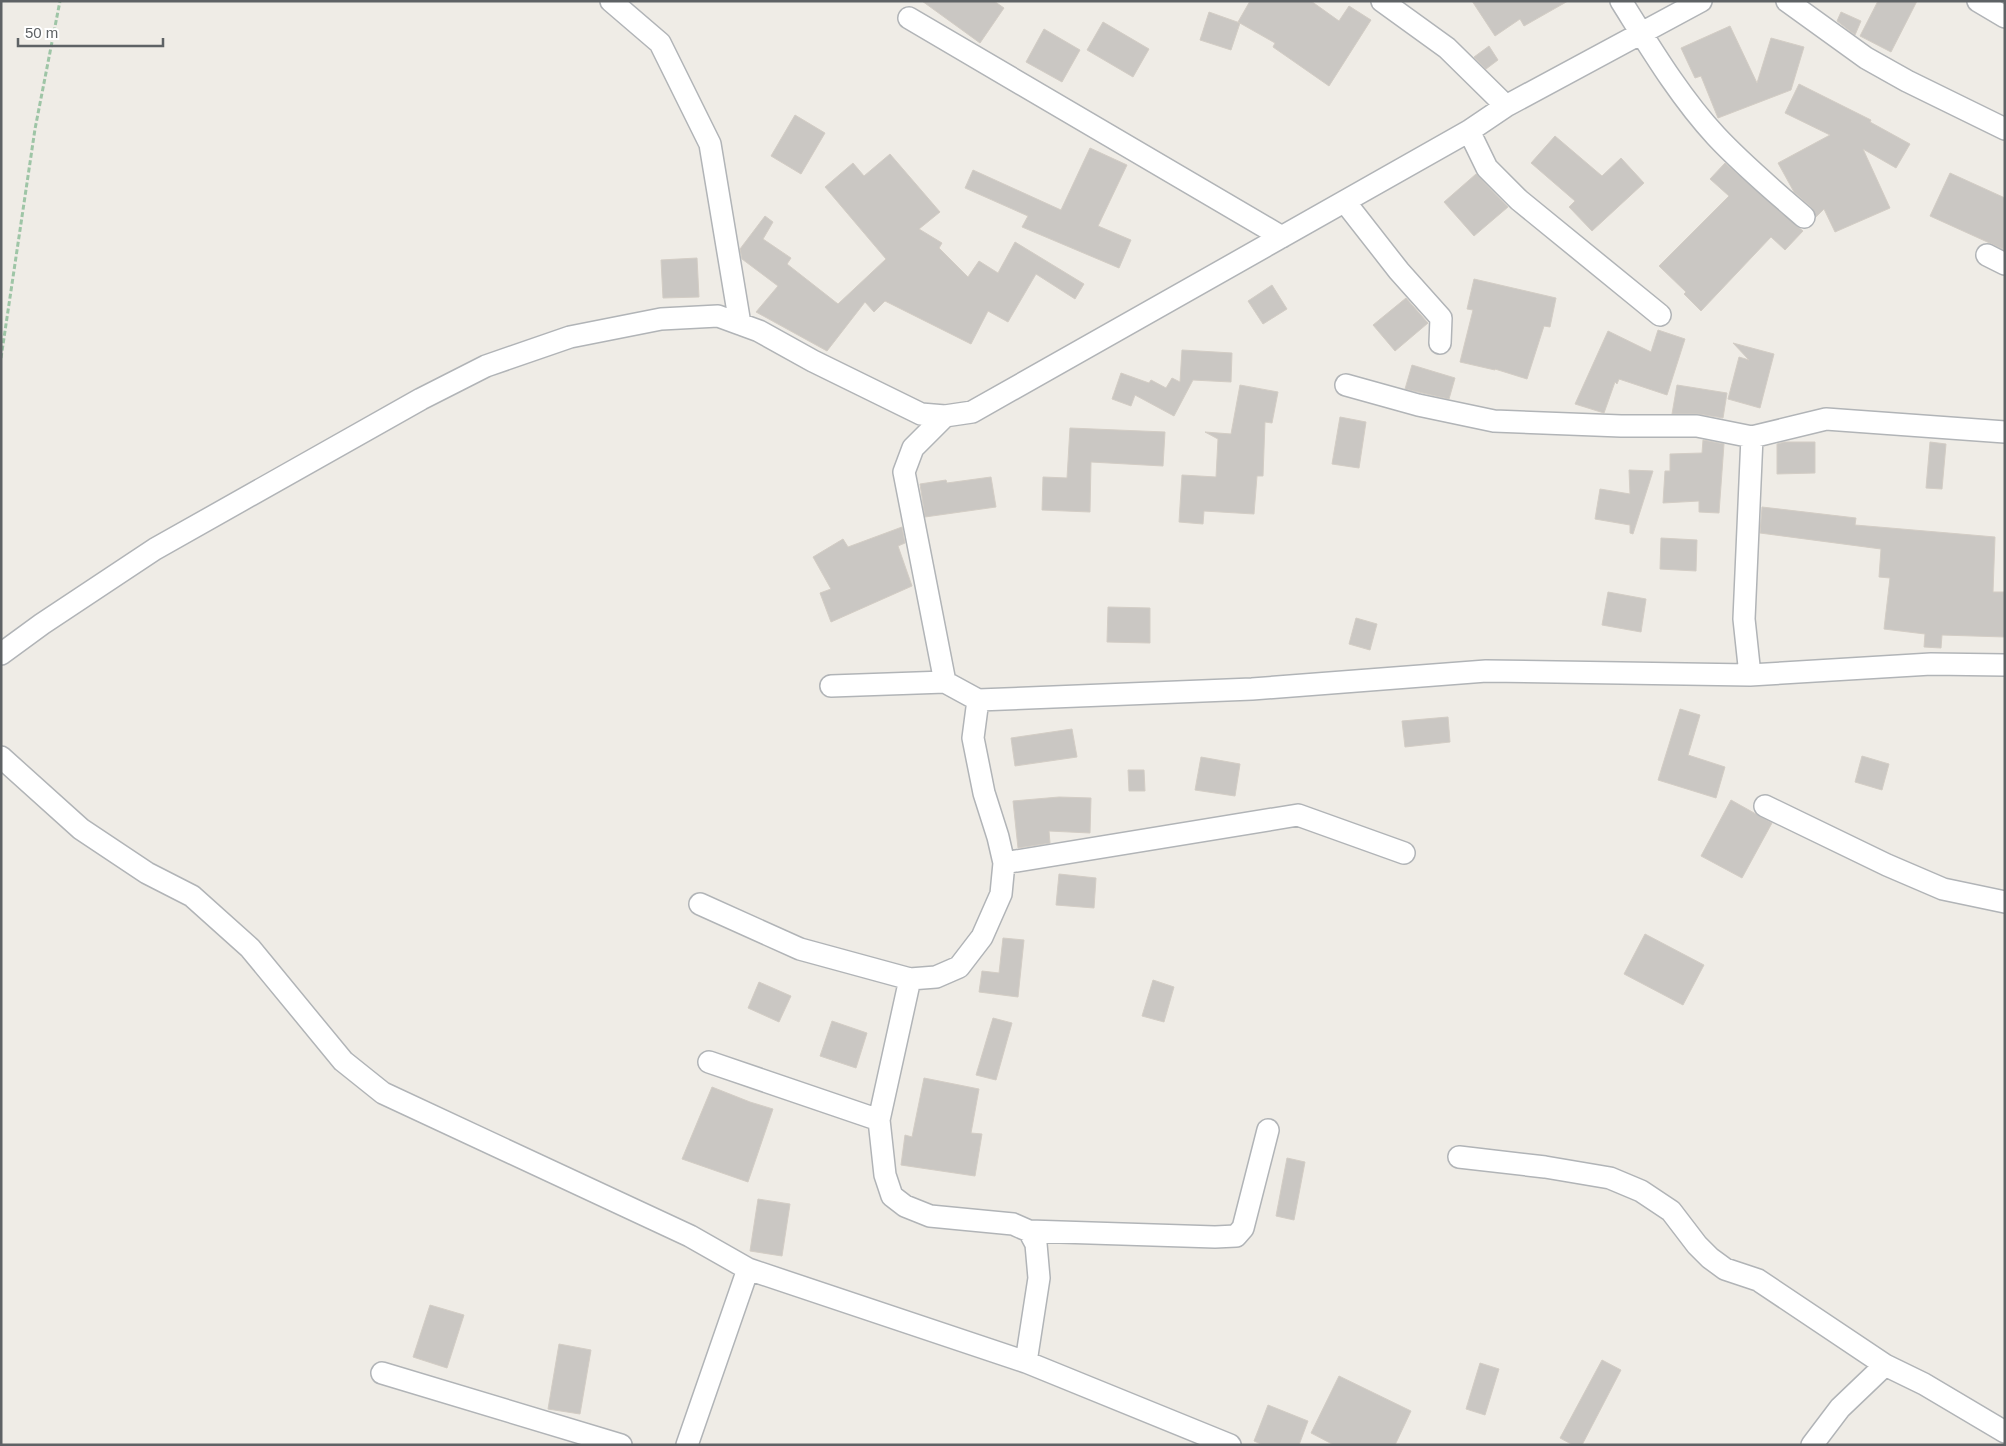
<svg xmlns="http://www.w3.org/2000/svg" width="2006" height="1446" viewBox="0 0 2006 1446" font-family="Helvetica,sans-serif">
  <style>
    .building { fill: #cac7c3; stroke: #d3cdc5 }
    .lines { fill: none; stroke-linecap: round; stroke-linejoin: round }
    .minor-casing { stroke: #b1b4b7; stroke-width: 24 }
    .path { stroke: #9ec5a6; stroke-width: 3; stroke-dasharray: 5 2.5; stroke-linecap: butt }
    .minor { stroke: #fff; stroke-width: 21 }
  </style>
  <rect width="100%" height="100%" fill="#efece6"/>
  <path class="building" d="M922,1h72l10,7 -24,35z
    M1250,1h61l28,20 10,-15 22,14 -42,66 -56,-39 2,-4 -37,-21z
    M1472,1h96l-44,25 -4,-7 -25,17z
    M1878,1h39l-26,51 -31,-16z
    M1209,12l31,11 -9,27 -31,-10z
    M1841,12l20,9 -6,14 -18,-14z
    M1103,22l46,27 -16,28 -46,-27z
    M1730,26l27,57 14,-45 33,9 -13,43 -73,28 -17,-42 -6,2 -14,-30z
    M1044,29l36,21 -18,32 -36,-20z
    M1489,46l9,14 -12,9 -12,-12z
    M1799,84l72,36 -1,2 40,22 -14,24 -33,-19 27,59 -55,24 -11,-23 -8,8 -4,-9 -18,-16 -16,-29 52,-28 -45,-22z
    M795,115l30,18 -24,41 -30,-18z
    M1555,136l47,40 19,-18 23,25 -52,48 -23,-24 6,-6 -44,-38z
    M1090,148l37,17 -29,61 33,14 -12,28 -97,-41 6,-11 -63,-28 8,-18 88,40z
    M890,154l50,58 -21,17 23,14 -3,5 29,29 11,-16 19,12 17,-31 69,42 -9,15 -39,-25 -28,48 -20,-11 -17,33 -86,-43 -11,11 -9,-10 -38,49 -71,-39 22,-26 -36,-27 -2,-10 25,-33 8,6 -10,17 28,19 -4,6 51,40 48,-45 -61,-72 28,-24 11,13z
    M1725,163l78,68 -18,19 -14,-13 -70,74 -17,-17 2,-2 -27,-26 70,-70 -19,-17z
    M1950,173l55,25v52l-75,-34z
    M1476,174l32,33 -34,29 -30,-34z
    M697,258l2,39 -36,1 -2,-38z
    M1474,279l82,19 -6,29 -6,-1 -17,53 -32,-10v1l-35,-8 13,-52 -6,-1z
    M1272,285l15,24 -24,15 -15,-23z
    M1406,298l22,25 -33,28 -22,-26z
    M1658,330l27,9 -18,56 -48,-16 -2,5 -2,-2 -11,31 -29,-9 33,-73 43,21z
    M1733,343l41,11 -14,54 -32,-9 11,-42 10,3z
    M1182,350l50,3 -1,29 -38,-2 -19,36 -39,-21 -4,11 -19,-7 9,-26 28,10 2,-3 15,8 6,-10 8,4z
    M1412,365l43,13 -6,21 -44,-10z
    M1240,385l38,7 -6,31 -7,-1 -2,54h-6l-3,38 -50,-3 -1,13 -24,-2 3,-47 34,2 2,-38 -13,-7 26,2z
    M1677,385l50,8 -4,25 -24,-4h-27z
    M1340,417l26,5 -7,46 -27,-4z
    M1070,428l95,4 -2,34 -72,-4 -1,50 -48,-2 1,-33 24,1z
    M1703,440l21,4 -5,69 -20,-1v-11l-36,2 2,-32h5v-17l32,-1z
    M1784,442h31v31l-38,1v-30z
    M1930,442l16,2 -4,45 -16,-1z
    M1629,470l24,1 -20,63 -3,-1v-8l-35,-6 5,-30 30,5z
    M991,477l5,30 -71,10 -5,-33 26,-4 1,3z
    M1762,507l94,11 -1,7 140,12 -2,55h12v45l-63,-2 -1,13 -17,-1 1,-13 -41,-5 6,-51 -11,-1 2,-28 -121,-16z
    M902,527l3,16 -7,3 14,40 -81,36 -11,-29 11,-4 -18,-32 30,-18 5,8z
    M1661,538l36,2 -1,31 -36,-2z
    M1608,592l38,7 -5,33 -39,-7z
    M1108,607l42,1v35l-43,-1z
    M1356,618l21,6 -7,26 -21,-6z
    M1680,709l20,6 -12,40 37,12 -9,31 -58,-18z
    M1448,717l2,25 -45,5 -3,-26z
    M1072,729l5,28 -62,9 -4,-28z
    M1862,756l27,8 -7,26 -27,-8z
    M1201,757l39,7 -5,32 -40,-6z
    M1128,770h16l1,21h-16z
    M1059,797l32,1 -1,35 -41,-2 1,12 -32,5 -5,-47z
    M1731,800l41,23 -30,55 -41,-22z
    M1059,874l37,4 -2,30 -38,-3z
    M1645,934l59,31 -21,40 -59,-31z
    M1003,938l21,2 -6,57 -39,-5 3,-21 17,2z
    M1153,980l21,7 -10,35 -22,-6z
    M759,982l32,14 -12,26 -31,-14z
    M993,1018l19,5 -16,57 -20,-5z
    M832,1021l35,12 -11,35 -36,-12z
    M924,1078l55,11 -8,44 11,1 -7,42 -74,-11 4,-30 7,2z
    M712,1087l38,15 23,7 -25,73 -66,-23z
    M1287,1158l18,4 -11,58 -18,-4z
    M758,1199l32,5 -8,52 -32,-5z
    M430,1305l34,10 -17,53 -34,-11z
    M559,1344l32,6 -11,64 -32,-5z
    M1602,1360l19,10 -39,75h-9l-13,-7z
    M1480,1363l19,6 -14,46 -19,-6z
    M1339,1376l72,35 -16,34h-61l-23,-12z
    M1268,1405l40,16 -9,24h-36l-9,-4z"/>
  <g class="lines">
    <g class="minor-casing">
      <path id="minor" d="M611,1l49,42 50,101 30,180
        M1382,1l65,47 59,58
        M1621,1c29,46 58,95 95,135 27,29 58,55 88,81
        M1787,1l79,57 41,23 98,48
        M1978,1l27,16
        M909,18l373,219
        M1469,131l18,37 32,32 141,115
        M1345,202l54,69 42,47 -1,25
        M1987,255l18,9
        M1346,385l72,20 76,16 127,5h76l55,11 74,-18 179,13
        M945,416l-32,32 -9,24 41,210
        M1,654l41,-30 113,-75 266,-150 65,-33 84,-29 91,-18 57,-3 41,15 54,30 108,53 24,2 27,-4 497,-281 37,-25 195,-105
        M1750,675l-6,-56 8,-182
        M831,686l114,-4 33,18 274,-11 234,-18 264,4 181,-11 74,1
        M1,757l80,72 66,44 45,23 58,52 93,113 40,32 307,143 58,33 278,93 204,83
        M1765,806l122,59 56,24 62,13
        M1004,863l294,-48 106,38
        M700,904l100,45 110,30 26,-2 23,-10 23,-30 19,-43 3,-31 -6,-26 -14,-44 -11,-55 5,-38
        M910,979l-31,141 6,55 7,21 13,10 25,10 83,8 16,7 7,13 3,34 -13,84
        M709,1062l170,58
        M1459,1157l86,10 65,11 31,13 30,20 26,34 13,13 15,11 33,11 127,85 39,19 81,48
        M1029,1231l186,6 21,-1 7,-8 25,-98
        M382,1373l239,72
        M687,1445l61,-176
        M1812,1445l28,-37 45,-43"/>
    </g>
    <path class="path" d="M1,358l34,-229 25,-128"/>
    <use href="#minor" class="minor"/>
  </g>
  <rect width="2006" height="1446" fill="none" stroke="#5e6265" stroke-width="5"/>
  <path d="M18 38v8h145v-8" fill="none" stroke="#5e6265" stroke-width="2.5"/>
  <text x="25" y="38" font-size="15" fill="#5e6265" stroke="#ffffff" stroke-width="4" paint-order="stroke">50 m</text>
</svg>
